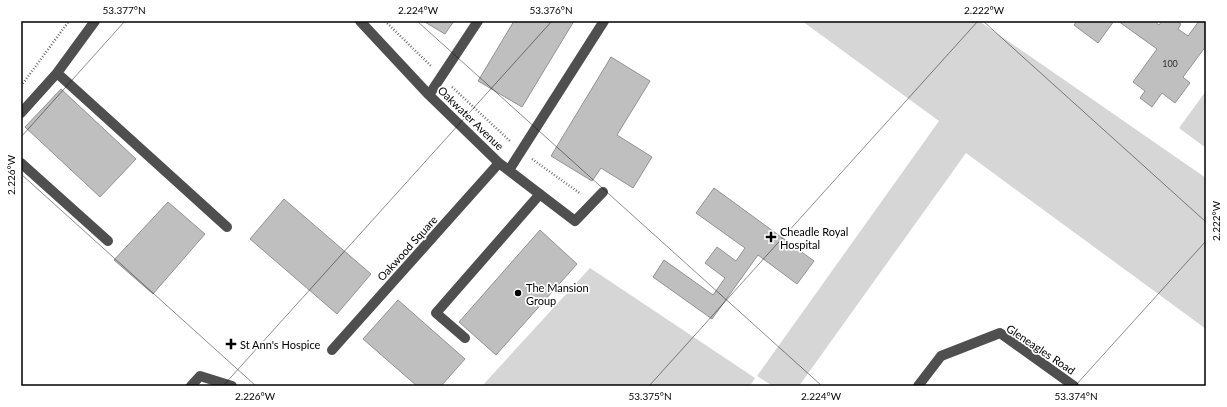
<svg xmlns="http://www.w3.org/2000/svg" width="1227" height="407" viewBox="0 0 1227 407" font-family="Lato,sans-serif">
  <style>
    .green { fill: #d6d6d6 }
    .building { fill: #bfbfbf; stroke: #939393 }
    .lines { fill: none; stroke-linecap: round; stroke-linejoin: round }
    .path { stroke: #717171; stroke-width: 2.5; stroke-dasharray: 1 2; stroke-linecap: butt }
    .minor { stroke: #4f4f4f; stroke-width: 10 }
    .ticks { fill: none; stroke: #000; stroke-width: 1; stroke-opacity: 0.45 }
    .poi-dot { fill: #000; stroke: #fff; stroke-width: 1.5 }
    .labels { text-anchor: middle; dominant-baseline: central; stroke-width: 3.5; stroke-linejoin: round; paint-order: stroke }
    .number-label { font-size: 9px; fill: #303030 }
    .street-label { font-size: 11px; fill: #000; stroke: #fff }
    .poi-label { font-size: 11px; fill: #000; stroke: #fff; text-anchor: start }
    .neatline { fill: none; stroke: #000; stroke-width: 1.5 }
    .ticks-label { font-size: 10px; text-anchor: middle; fill: #000 }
  </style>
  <rect width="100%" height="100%" fill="#fff"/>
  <path class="green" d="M802,21h177l227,157v151l-240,-176 -167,233h-26l-16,-10 182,-255z
    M1206,91v57l-27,-20z
    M590,268l165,110 -5,8h-268z"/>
  <path class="building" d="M423,21h31l-9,13z
    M514,21h60l-52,86 -44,-26z
    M1077,21h37l-16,22 -24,-18z
    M1118,21h36l5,4 3,-4h14l5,3 -3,5 10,7 11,-15h7v25l-23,31 7,6 -15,20 -13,-10 -10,14 -12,-9 5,-7 -12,-9 24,-33z
    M611,57l39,24 -33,54 35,22 -19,31 -32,-20 -9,13 -41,-25z
    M61,89l75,70 -36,38 -75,-70z
    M714,188l100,73 -17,23 -39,-29 -46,64 -59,-42 11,-17 49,35 12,-17 -20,-15 12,-16 19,14 9,-13 -49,-35z
    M284,199l87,75 -34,40 -87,-75z
    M168,202l37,32 -52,60 -39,-34z
    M540,230l37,34 -81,91 -37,-33z
    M398,300l67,59 -24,27h-24l-54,-47z"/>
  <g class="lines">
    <path class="path" d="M385,21l46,45
      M21,86l48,-65
      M452,87l59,55
      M532,159l49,35"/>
    <path class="minor" d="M360,21l69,74 70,68 76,58 28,-29
      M57,73l170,154
      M429,95l49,-74
      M21,113l36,-40 38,-52
      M21,163l87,78
      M509,170l95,-149
      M465,338l-29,-25 104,-119
      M332,350l167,-187
      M191,386l9,-10 32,10
      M918,386l23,-30 59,-23 74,53"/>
  </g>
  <path class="ticks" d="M417,21l405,365M983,21l223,201M21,137l104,-116M21,174l235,212M223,386l329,-365M649,386l329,-365M1075,386l131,-145"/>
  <g class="poi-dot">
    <path d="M769 231h4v4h4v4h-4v4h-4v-4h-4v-4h4z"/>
    <circle cx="518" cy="293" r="4"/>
    <path d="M229 338h4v4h4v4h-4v4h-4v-4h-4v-4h4z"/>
  </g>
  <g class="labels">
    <g class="number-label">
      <text x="1170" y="63">100</text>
    </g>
    <g class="street-label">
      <text transform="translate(471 118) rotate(44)">Oakwater Avenue</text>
      <text transform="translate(407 248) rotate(-48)">Oakwood Square</text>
      <text transform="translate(1041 349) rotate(34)">Gleneagles Road</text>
    </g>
    <g class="poi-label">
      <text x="780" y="231">Cheadle Royal<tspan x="780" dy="13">Hospital</tspan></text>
      <text x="526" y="287">The Mansion<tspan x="526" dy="13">Group</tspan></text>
      <text x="240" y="344">St Ann's Hospice</text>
    </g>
  </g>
  <rect width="1227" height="407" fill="none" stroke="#ffffff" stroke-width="44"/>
  <rect x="22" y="22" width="1183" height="363" class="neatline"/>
  <g class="ticks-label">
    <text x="124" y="14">53.377°N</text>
    <text x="418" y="14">2.224°W</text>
    <text x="551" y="14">53.376°N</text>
    <text x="984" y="14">2.222°W</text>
    <text transform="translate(11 175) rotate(-90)" y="4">2.226°W</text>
    <text transform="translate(1216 221) rotate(-90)" y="4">2.222°W</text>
    <text x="255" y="400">2.226°W</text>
    <text x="650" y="400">53.375°N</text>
    <text x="821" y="400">2.224°W</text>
    <text x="1076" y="400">53.374°N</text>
  </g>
</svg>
